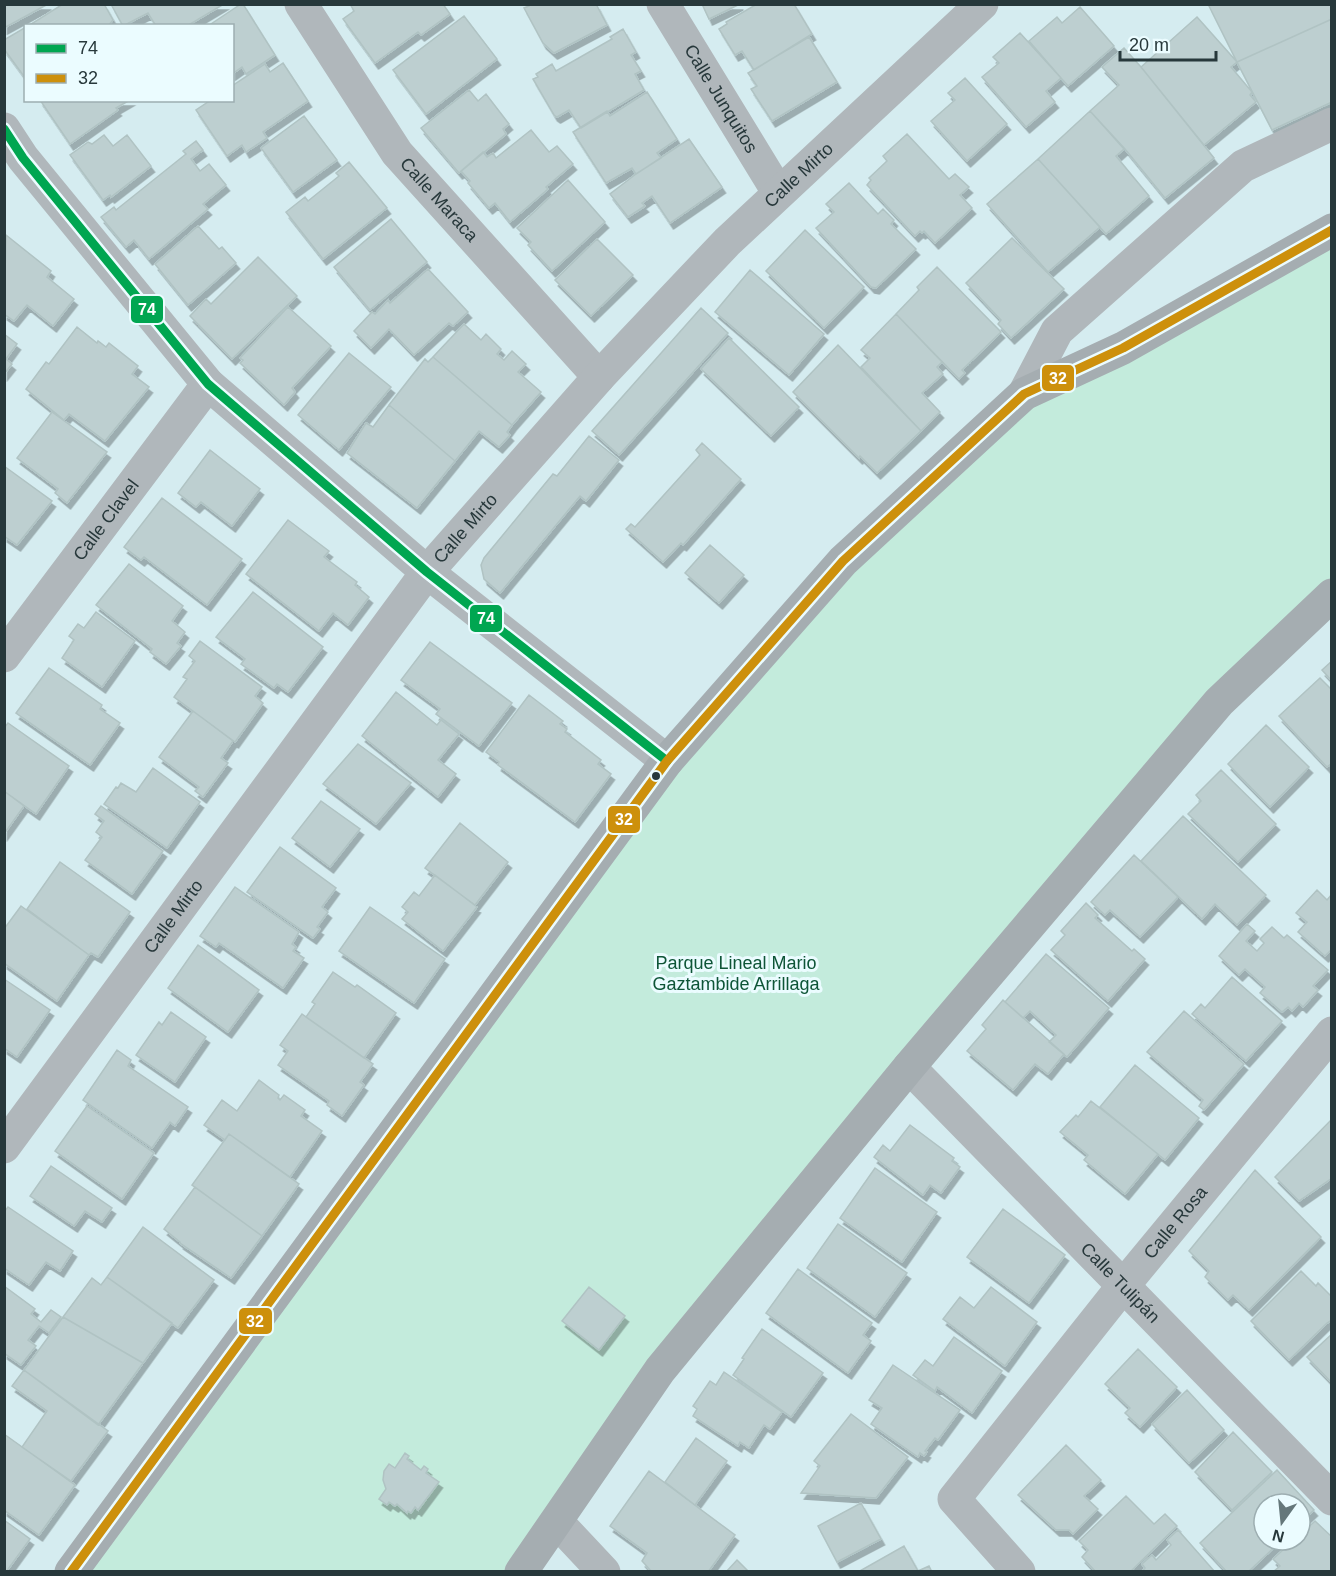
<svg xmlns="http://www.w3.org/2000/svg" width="1336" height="1576" viewBox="0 0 1336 1576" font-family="Helvetica,sans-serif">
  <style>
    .green { fill: #c3ebdc }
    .building { fill: #bdcfd0; stroke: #b0c3c3; stroke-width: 1.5; filter: url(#shadow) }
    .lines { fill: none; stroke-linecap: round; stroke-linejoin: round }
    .street { stroke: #b0b7bb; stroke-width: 33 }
    .secondary { stroke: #a5adb1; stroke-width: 33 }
    .bus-1-casing { stroke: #ebfcff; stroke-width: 14 }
    .bus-2-casing { stroke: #ebfcff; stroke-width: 14 }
    .bus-1 { stroke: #00a651; stroke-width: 9 }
    .bus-2 { stroke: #cd900c; stroke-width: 9 }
    .bus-dot { fill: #27383b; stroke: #ebfcff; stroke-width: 2 }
    .labels { text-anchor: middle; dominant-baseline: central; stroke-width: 6; stroke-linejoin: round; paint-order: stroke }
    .street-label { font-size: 18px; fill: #27383b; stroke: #ebfcff }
    .park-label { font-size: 18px; fill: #0e5537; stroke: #ebfcff }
    .line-badge { stroke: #ebfcff; stroke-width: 2 }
    .badge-label { font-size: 16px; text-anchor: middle; font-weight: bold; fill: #fff }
  </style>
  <defs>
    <filter id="shadow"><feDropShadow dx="3.5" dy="6" stdDeviation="0" flood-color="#0004"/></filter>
  </defs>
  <rect width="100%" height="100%" fill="#d5ecf0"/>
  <path class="green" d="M1331,227v368l-422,472 -388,504 -450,1 596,-811 357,-367z"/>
  <path class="building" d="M4,4h44l-44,24z
    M63,4h41l9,16 -5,6h-80z
    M115,4h109l-37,22h-31l-8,-13 -25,13 -11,-20z
    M241,4h2l32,51 -29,19 -4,-7 -10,7v-48h-24z
    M350,4h93l7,10 -29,21 -3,-3 -43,31 -32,-44 11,-8z
    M528,4h68l11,21 -53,28 -11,-10 -19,-35 5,-2z
    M702,4h38l-31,15z
    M757,4h37l18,30 -58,36 -12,-19 -7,4 -16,-26 8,-5 -1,-2z
    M1212,4h120v15l-95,43 -28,-56z
    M1080,7l34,39 -46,40 -39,-45 28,-24 5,6z
    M464,16l33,43 -71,55 -33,-44z
    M1197,17l40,45 -6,5 21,25 -2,3 6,7 -52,43 -63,-78z
    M1332,19v83l-60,28 -35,-68z
    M26,27v52l-22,-30v-9z
    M623,29l13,23 -5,3 10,16 -6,3 9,16 -63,38 -12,-18 -12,7 -3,-2 -21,-36 5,-2 -2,-3 16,-10 4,7 56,-32 -2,-2z
    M1020,33l41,45 -15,13 9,11 -29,25 -44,-50 17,-14 -6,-6z
    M809,37l28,45 -65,39 -21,-32 6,-3 -9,-13z
    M1124,48l17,19 73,91 -49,40 -40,-49 -35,-38 29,-26 -17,-18z
    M283,63l25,38 -45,31 4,6 -21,14 -4,-7 -15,11 -31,-46 15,-10h21v-14l33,-22 5,8z
    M965,78l42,46 -40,37 -36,-40 24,-21 -7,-7z
    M469,90l9,11 8,-7 23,30 -6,5 3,5 -47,39 -38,-45z
    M647,92l30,47 -20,14 4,5 -25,16 -4,-6 -26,15 -33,-51 34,-21 3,5z
    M40,100h90l-14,8 2,2 -48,34z
    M1090,111l34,38 -8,7 33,40 -43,38 -68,-75z
    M304,116l33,44 -44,32 -32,-44z
    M531,130l18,22 8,-6 16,18 -27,23 2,2 -38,33 -15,-19 -6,5 -21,-25 2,-2 -9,-10 22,-19 4,5 6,-4 3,5z
    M907,134l42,45 6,-5 14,13 -9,8 12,13 -37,35 -11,-12 -2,2 -2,-2 -5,5 -48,-51 4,-5 -2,-2 18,-17 -4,-5z
    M104,135l9,11 14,-11 24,31 -40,31 -1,-2 -7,5 -33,-45 18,-13 4,2z
    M689,139l33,48 -52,36 -18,-27 -10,7 3,3 -17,11 -18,-23 26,-20z
    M196,141l7,9 -12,9 9,12 9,-7 17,21 -23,19 5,5 -59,50 -15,-19 -8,7 -25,-30 13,-10 2,3 70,-56 -3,-3z
    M1038,159l62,68 -52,45 -61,-68z
    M349,162l38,46 -64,51 -37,-47 19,-15 3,4 31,-25 -3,-3z
    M568,180l37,42 -53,49 -24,-26 3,-3 -14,-14z
    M849,183l29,31 5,-5 11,11 -3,4 25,25 -40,39 -5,-1 -55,-59 18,-16 -8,-8z
    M391,219l36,43 -57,48 -36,-43z
    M198,226l21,23 3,-2 14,16 -48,42 -33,-41z
    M805,230l59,57 -40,41 -58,-57z
    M6,235l45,36 -4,6 27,22 -21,27 -26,-21 -13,16 -10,-7z
    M1012,238l52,51 -53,49 -13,-14 3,-4 -35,-37z
    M597,239l36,36 -42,41 -36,-36z
    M258,257l39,39 -65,63 -42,-43 16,-17 5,5z
    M937,267l64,65 -39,38 3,3 -6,6 -63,-65 23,-24 -2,-3z
    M428,269l40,43 -15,14 -4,-3 -35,32 -25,-26 -18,19 -17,-17 18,-19 3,2 13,-14 2,3z
    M750,270l74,64 -35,41 -74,-63z
    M288,307l43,39 -39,42 3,4 -11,13 -44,-42 3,-3 -3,-2z
    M701,308l27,25 -109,122 -27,-24z
    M896,314l46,48 -5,5 6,7 -21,19 18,19 -19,19 -60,-64 9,-9 -9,-8z
    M464,324l17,16 5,-6 15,15 -4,5 7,6 8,-9 14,13 -8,8 23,20 -29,33 -79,-68z
    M77,327l20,16 1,-2 8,6 3,-4 29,23 -6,8 17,13 -44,54 -36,-27 -5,6 -38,-31 20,-27 3,2z
    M4,334l13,10 -11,15 6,5 -8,10z
    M729,338l70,69 -28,29 -70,-67z
    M838,345l83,86 -44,42 -17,-17 -1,2 -66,-66z
    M349,353l42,34 -52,63 -41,-35z
    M433,357l79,68 -5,7 3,3 -11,12 -20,-16 -24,30 -66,-56 36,-46 3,3z
    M389,405l66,56 -38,47 -70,-55 19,-30 7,4z
    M52,412l55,40 -40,51 -12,-10 3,-4 -41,-31z
    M589,436l30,24 -33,41 -6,-5 -80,97 -16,-14 -3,-14 3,-7 69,-84 4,2z
    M702,443l39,36 -58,66 -2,-2 -18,19 -37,-33 5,-5 4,3 65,-72 -4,-5z
    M210,450l50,39 -28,37 -31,-24 -5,5 -18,-14z
    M4,466l48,35 -35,44 -13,-9z
    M162,498l80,61 -35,46 -63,-48 -3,3 -17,-13z
    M288,520l41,31 -5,6 33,25 -2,3 14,12 -21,28 -15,-12 -14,18 -73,-57z
    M710,545l34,30 -25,28 -34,-30z
    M129,564l54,42 -11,15 13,11 -8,11 4,3 -15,18 -16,-12 2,-3 -56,-44z
    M253,592l70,55 -35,45 -11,-8 -3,4 -33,-24 4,-5 -29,-22z
    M96,612l39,29 -33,46 -40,-29 12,-18 -5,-4 9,-12 6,4z
    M200,641l62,46 -7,9 8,7 -28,39 -61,-45 13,-18 -4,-2 12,-16 -6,-5z
    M430,642l82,61 -33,43 -43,-32 4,-5 -39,-29z
    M1332,661v20l-10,-11z
    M49,668l53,37 -2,4 20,14 -30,42 -74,-52z
    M1320,678l12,12v73l-5,4 -48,-51z
    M396,692l41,33 4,-5 18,14 -21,26 18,14 -18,23 -76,-61z
    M529,695l34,26 -3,3 7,5 -2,3 36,28 -3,4 13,10 -36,48 -77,-57 1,-3 -13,-10z
    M193,711l40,30 -12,17 7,5 -25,34 -8,-6 4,-4 -40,-30z
    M8,723l61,43 -33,48 -32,-23v-63z
    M1266,725l43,42 -39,40 -42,-43z
    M358,744l53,39 -35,41 -53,-40z
    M153,768l47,34 -33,46 -63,-44 12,-17 2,1 3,-5 15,9z
    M1221,770l55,54 -38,38 -50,-48 13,-13 -5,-6z
    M4,791l20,15 -20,28z
    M321,801l39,28 -30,38 -38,-29z
    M101,806l62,45 -31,43 -47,-34 17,-23 -6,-5 8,-11 -9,-7z
    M1183,816l83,79 -29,30 -22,-21 -13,15 -61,-58z
    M460,823l48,39 -33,43 -50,-37z
    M280,847l56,41 -14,19 6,5 -11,15 3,2 -7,9 -66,-46z
    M1134,855l44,42 -38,40 -30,-27 -5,5 -14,-13z
    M60,862l70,50 -32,45 -7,-4 -2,2 -62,-46z
    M435,875l42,32 -34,44 -41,-32 6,-7 -6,-5 12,-15 5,4z
    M235,887l64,45 -7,12 4,3 -3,4 11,7 -21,30 -64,-45 -3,4 -16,-11z
    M1317,890l10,10 5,-6v55l-7,7 -27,-24 9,-10 -11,-9z
    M1086,903l12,12 -3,3 37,33 2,-2 11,10 -37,42 -57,-51 14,-15 -4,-4z
    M21,906l68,49 -32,46 -53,-38v-34z
    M370,907l75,52 -31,44 -75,-52z
    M1247,924l8,7 -9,10 11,10 7,-8 -4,-4 12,-12 12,11 3,-3 41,35 -15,16 5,4 -15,17 -4,-4 -7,8 -4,-4 -6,5 -22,-19 5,-6 -20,-18 -6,6 -20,-19z
    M198,945l61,45 -31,42 -60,-44z
    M1046,954l63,54 -42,49 -18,-15 7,-7 -26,-24 -7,7 -18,-16z
    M333,972l22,15 2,-2 39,28 -32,45 -58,-41 9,-13 -3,-2z
    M1232,977l50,44 -36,40 -54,-47 9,-10 4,4z
    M4,979l46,31 -33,47 -13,-9z
    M1003,1000l61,54 -16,20 -13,-10 -22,26 -46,-39 19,-22 -4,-4z
    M1184,1011l60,53 -40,46 -5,-4 4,-6 -56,-48z
    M171,1012l35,25 -31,45 -39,-27 23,-33 3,3z
    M302,1014l71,50 -13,18 4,3 -22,31 -15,-11 2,-4 -51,-36 10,-14 -8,-6z
    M117,1050l14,10 -3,6 60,41 -13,19 -5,-4 -18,26 -69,-48z
    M1135,1065l64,53 -34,42 -65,-53z
    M259,1080l20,15 -1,3 2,2 4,-5 21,15 -4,6 21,15 -32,46 -61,-43 -4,6 -21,-15 18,-25 15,11z
    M1091,1101l67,53 -33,40 -41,-34 4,-5 -28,-23 16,-17 2,2z
    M87,1106l67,47 -32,46 -67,-48z
    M1332,1119v59l-33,23 -24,-24z
    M910,1125l44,33 -2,3 8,6 -19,26 -11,-8 -7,10 -49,-38 9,-12 7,6z
    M229,1134l70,50 -37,52 -70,-51z
    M51,1166l61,42 -10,14 -17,-11 -11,15 -44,-30z
    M875,1168l62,44 -35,50 -62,-44z
    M1255,1170l66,67 -72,73 -16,-15 -5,5 -23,-23 4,-6 -20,-20z
    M195,1187l67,49 -31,42 -51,-35v-1l-16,-13z
    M8,1207l65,44 -13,20 -14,-9 -17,23 -25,-17v-56z
    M1003,1209l62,46 -36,48 -62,-46z
    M838,1224l69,49 -32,44 -68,-49z
    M143,1227l71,53 -36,48 -71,-51z
    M798,1269l74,54 -9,12 8,6 -23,32 -82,-60z
    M1301,1271l15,15 2,-3 14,14v23l-5,3 -38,37 -38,-39z
    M107,1277l65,46 -29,40 -80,-46 29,-39 9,7z
    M4,1286l31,23 -4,5 10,8 10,-12 10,7 -12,16 -10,-7 -11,14 8,6 -15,19 -17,-12z
    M589,1287l36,29 -26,34 -37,-29z
    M991,1287l46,35 -32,44 -62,-47 17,-22 14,11z
    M63,1317l80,46 -45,62 -74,-55z
    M762,1329l61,44 -32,44 -58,-42 11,-16 -2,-1z
    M1332,1334v49l-25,-26z
    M954,1337l48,34 -30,42 -35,-26 -2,4 -22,-16 12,-15 8,6z
    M1138,1349l39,38 -37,40 -15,-14 5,-5 -25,-24z
    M893,1365l67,45 -22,30 -3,-2 -10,13 2,1 -3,4 -4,-3 -2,4 -47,-33 11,-16 -13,-8z
    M24,1370l84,61 -37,50 -49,-34 25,-36 -35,-25z
    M724,1372l58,40 -12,17 -6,-4 -15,23 -9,-6 -2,4 -45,-30 4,-7 -4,-3 17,-25 6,4z
    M1187,1390l37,40 -35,33 -37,-39z
    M851,1414l57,43 -32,41 -75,-5 19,-27 -6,-5z
    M1233,1432l39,40 -40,38 -37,-38z
    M4,1434l71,51 -36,50 -35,-25z
    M696,1438l31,23 -32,44 -30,-23z
    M1066,1445l35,35 -17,16 14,13 -25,25 -4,-4h-13l-38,-35z
    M405,1453l4,3 -2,3 14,11 3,-4 4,3 -2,4 13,9 -21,28 -3,-3 -4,6 -3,-2 -1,2 -10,-9 -2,2 -6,-4 -2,3 -8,-6 7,-10 -3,-9 1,-9 5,-7 6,4z
    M1277,1470l37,40 -14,13v-19h-36v36h18l-34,32h-21l-27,-29z
    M649,1471l86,64 -27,37h-56l-10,-11 5,-8 -37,-27z
    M1126,1496l28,28 11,-10 12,12 -47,46h-34l-14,-15 6,-7 -9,-9z
    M861,1503l20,36 -44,23 -19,-36z
    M4,1520l26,19 -24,33h-2z
    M1315,1521l17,16v35h-59l7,-6 -7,-7 21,-19h6v-5z
    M1178,1530l37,42h-73l3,-4 -3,-4 10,-9 4,5 15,-15 -4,-5z
    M904,1546l14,25 11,-5 3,6h-74z
    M737,1560l12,12h-23z"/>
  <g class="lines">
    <g class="street">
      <path id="s1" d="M301,4l96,149 202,224"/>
      <path id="s2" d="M663,4l115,188"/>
      <path d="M4,129l19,29 185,226 219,188 240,189"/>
      <path d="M1024,394l33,-63 186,-165 89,-42"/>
      <path id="s3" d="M4,656l204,-272"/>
      <path id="s4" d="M909,1067l423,432"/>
      <path id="s5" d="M4,1147l423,-575 172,-195 128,-135 255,-238"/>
      <path d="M557,1522l47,50"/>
      <path id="s6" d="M1019,1572l-65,-73 169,-213 209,-253"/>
    </g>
    <path class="secondary" d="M71,1572l596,-811 176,-200 181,-167 99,-46 209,-118
      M521,1572l139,-202 249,-303 310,-365 113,-107"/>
    <g class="bus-1-casing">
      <path id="bus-1" d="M4,129l19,29 185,226 219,188 240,189"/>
    </g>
    <g class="bus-2-casing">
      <path id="bus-2" d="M71,1572l596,-811 176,-200 181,-167 99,-46 209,-118"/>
    </g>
    <use href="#bus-1" class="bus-1"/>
    <use href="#bus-2" class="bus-2"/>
  </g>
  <circle class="bus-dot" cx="656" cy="776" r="5"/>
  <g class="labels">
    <g class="street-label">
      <text stroke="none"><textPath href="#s2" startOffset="111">Calle Junquitos</textPath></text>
      <text stroke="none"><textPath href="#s5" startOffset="1258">Calle Mirto</textPath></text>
      <text stroke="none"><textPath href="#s1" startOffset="240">Calle Maraca</textPath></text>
      <text stroke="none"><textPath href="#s3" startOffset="170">Calle Clavel</textPath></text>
      <text stroke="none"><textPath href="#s5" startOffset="772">Calle Mirto</textPath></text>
      <text stroke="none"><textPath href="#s5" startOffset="286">Calle Mirto</textPath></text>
      <text stroke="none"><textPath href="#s6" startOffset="452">Calle Rosa</textPath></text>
      <text stroke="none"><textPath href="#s4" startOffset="302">Calle Tulipán</textPath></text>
    </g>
    <g class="park-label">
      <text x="736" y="963">Parque Lineal Mario<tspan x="736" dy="21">Gaztambide Arrillaga</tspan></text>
    </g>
  </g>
  <g class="line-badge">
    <rect x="130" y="295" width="34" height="29" rx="6" fill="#00a651"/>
    <rect x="1041" y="364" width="34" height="28" rx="6" fill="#cd900c"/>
    <rect x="469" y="604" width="34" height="29" rx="6" fill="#00a651"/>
    <rect x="607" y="805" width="34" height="29" rx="6" fill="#cd900c"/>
    <rect x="238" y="1307" width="35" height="28" rx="6" fill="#cd900c"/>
  </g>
  <g class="badge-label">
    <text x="147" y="315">74</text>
    <text x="1058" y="384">32</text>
    <text x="486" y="624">74</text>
    <text x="624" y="825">32</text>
    <text x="255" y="1327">32</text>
  </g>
  <rect width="1336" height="1576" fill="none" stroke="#27383b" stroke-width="12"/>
  <rect x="24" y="24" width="210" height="78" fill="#ebfcff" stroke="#9daeb1" stroke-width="1.5"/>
  <rect x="36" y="44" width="30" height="9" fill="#00a651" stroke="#9daeb1" stroke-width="1.5"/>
  <text x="78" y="54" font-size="18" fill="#27383b">74</text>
  <rect x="36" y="74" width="30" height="9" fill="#cd900c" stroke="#9daeb1" stroke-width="1.5"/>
  <text x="78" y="84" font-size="18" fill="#27383b">32</text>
  <g transform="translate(1282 1522) rotate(195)"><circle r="28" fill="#ebfcff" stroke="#9daeb1" stroke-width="1.5"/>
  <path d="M0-4.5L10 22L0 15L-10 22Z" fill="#64777a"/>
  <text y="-9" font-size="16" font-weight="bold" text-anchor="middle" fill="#27383b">N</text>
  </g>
  <path d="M1120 51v9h96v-9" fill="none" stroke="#27383b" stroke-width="3"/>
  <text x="1129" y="51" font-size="18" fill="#27383b" stroke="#ebfcff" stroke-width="4.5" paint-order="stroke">20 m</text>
</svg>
